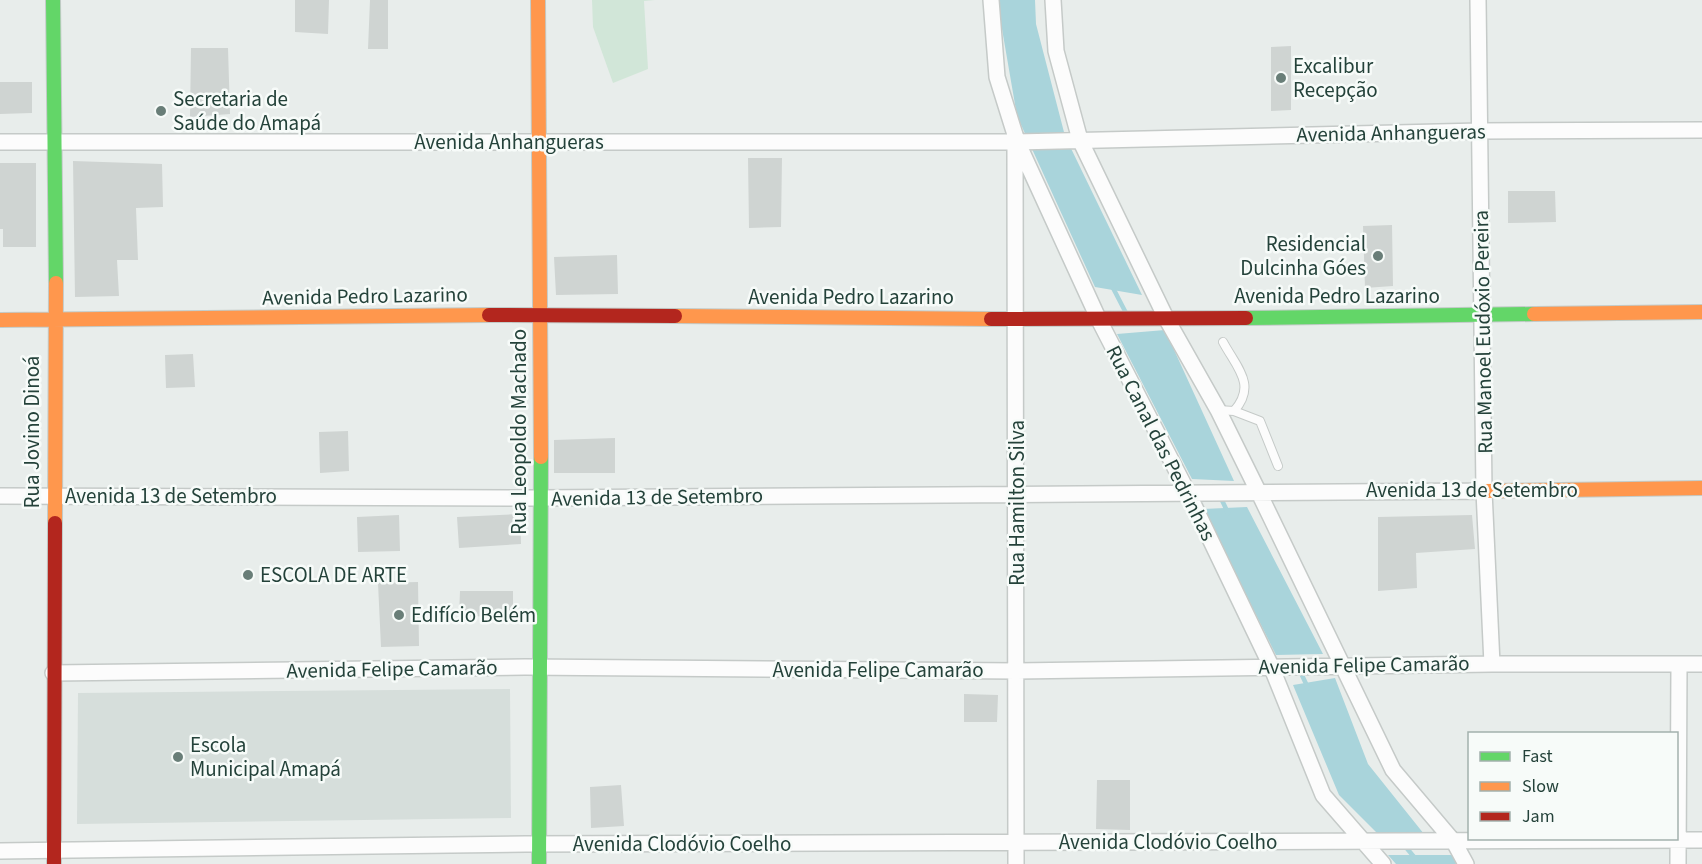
<svg xmlns="http://www.w3.org/2000/svg" width="1702" height="864" viewBox="0 0 1702 864" font-family="'Source Sans 3',sans-serif">
  <style>
    .built { fill: #d6dedb }
    .green { fill: #d1e6d8 }
    .water { fill: #a9d4db }
    .lines { fill: none; stroke-linecap: round; stroke-linejoin: round }
    .stream { stroke: #a9d4db; stroke-width: 4.5 }
    .building { fill: #cfd4d2 }
    .lane-casing { stroke: #c5cac8; stroke-width: 10 }
    .street-casing { stroke: #c5cac8; stroke-width: 18 }
    .fast-casing { stroke: #c3cbc8; stroke-width: 16 }
    .slow-casing { stroke: #c3cbc8; stroke-width: 16 }
    .jam-casing { stroke: #c3cbc8; stroke-width: 16 }
    .lane { stroke: #fcfcfc; stroke-width: 8 }
    .street { stroke: #fcfcfc; stroke-width: 15 }
    .fast { stroke: #63d668; stroke-width: 14 }
    .slow { stroke: #ff974d; stroke-width: 14 }
    .jam { stroke: #b3261e; stroke-width: 14 }
    .poi-dot { fill: #697e78; stroke: #f7fbf9; stroke-width: 2 }
    .labels { text-anchor: middle; dominant-baseline: central; stroke-width: 5; stroke-linejoin: round; paint-order: stroke }
    .poi-label { font-size: 21px; fill: #24423a; stroke: #f7fbf9; text-anchor: start }
    .street-label { font-size: 21px; fill: #24423a; stroke: #f7fbf9 }
  </style>
  <rect width="100%" height="100%" fill="#e8edeb"/>
  <path class="built" d="M510,689l1,129 -434,6 1,-131z"/>
  <path class="green" d="M592,0h63l-11,1 4,68 -35,14 -20,-56z"/>
  <path class="water" d="M997,0h38l1,24 29,112 77,159 -47,-8 -78,-171z
    M1165,330l69,151 -42,-2 -75,-145z
    M1247,507l76,147 -47,1 -73,-146z
    M1335,678l33,86 56,70 -45,1 -40,-40 -46,-110z
    M1388,855h65l3,9h-60z"/>
  <g class="lines">
    <path class="stream" d="M1112,286l14,27
      M1220,496l8,17
      M1300,671l8,17
      M1404,845l16,19"/>
  </g>
  <path class="building" d="M295,0h34l-1,34 -33,-2z
    M370,0h18v49h-20z
    M1291,46v64l-20,1v-64z
    M191,48h37l2,66 -40,3z
    M0,82h32v31l-32,1z
    M748,158h34l-1,69 -32,1z
    M73,161l89,3 1,43 -27,1 2,52h-21l2,36 -44,1z
    M0,163h36v84h-33v-18h-3z
    M1508,191h47l1,31 -48,1z
    M1392,225l1,61 -28,2 -2,-62z
    M617,255l1,39 -62,1 -2,-38z
    M193,354l2,33 -29,1 -1,-33z
    M348,431l1,40 -29,2 -1,-41z
    M615,438v35h-61v-33z
    M520,514l1,30 -62,4 -2,-31z
    M399,515l1,36 -42,1 -1,-35z
    M1472,515l3,34 -59,4 1,35 -39,3v-74z
    M418,582l1,64 -38,1 -3,-64z
    M460,591h53v26l-54,-1z
    M964,694l34,1 -1,27h-33z
    M1097,780h33v50l-34,-1z
    M621,785l3,41 -33,2 -1,-41z"/>
  <g class="lines">
    <g class="lane-casing">
      <path id="lane" d="M1223,342c14,26 34,43 11,69
        M1218,410l16,1 26,10 18,45"/>
    </g>
    <g class="street-casing">
      <path id="street" d="M991,0l6,77 20,64 82,179 89,173 83,173 52,129 60,69
        M1053,0l3,51 24,89 86,178 52,92 40,81 135,279 61,72 12,22
        M1478,0l6,491 8,173
        M0,142h1015l465,-11 222,-1
        M1015,144l1,720
        M0,496l541,2 943,-7
        M53,673l472,-6 492,4 475,-7h210
        M0,851l526,-7 1176,-4
        M1678,864l1,-199"/>
    </g>
    <g class="fast-casing">
      <path id="fast" d="M53,0l3,283
        M1246,318l288,-4
        M539,864l2,-407"/>
    </g>
    <g class="slow-casing">
      <path id="slow" d="M538,0l3,457
        M1534,314l168,-2
        M675,316l316,3
        M0,320l489,-5
        M1484,491l218,-3
        M55,523l1,-240"/>
    </g>
    <g class="jam-casing">
      <path id="jam" d="M489,315l186,1
        M991,319l255,-1
        M54,864l1,-341"/>
    </g>
    <use href="#lane" class="lane"/>
    <use href="#street" class="street"/>
    <use href="#fast" class="fast"/>
    <use href="#slow" class="slow"/>
    <use href="#jam" class="jam"/>
  </g>
  <g class="poi-dot">
    <circle cx="1281" cy="78" r="6"/>
    <circle cx="161" cy="111" r="6"/>
    <circle cx="1378" cy="256" r="6"/>
    <circle cx="248" cy="575" r="6"/>
    <circle cx="399" cy="615" r="6"/>
    <circle cx="178" cy="757" r="6"/>
  </g>
  <g class="labels">
    <g class="poi-label">
      <text x="1293" y="66">Excalibur<tspan x="1293" dy="24">Recepção</tspan></text>
      <text x="173" y="99">Secretaria de<tspan x="173" dy="24">Saúde do Amapá</tspan></text>
      <text x="1366" y="244" text-anchor="end">Residencial<tspan x="1366" dy="24">Dulcinha Góes</tspan></text>
      <text x="260" y="575">ESCOLA DE ARTE</text>
      <text x="411" y="615">Edifício Belém</text>
      <text x="190" y="745">Escola<tspan x="190" dy="24">Municipal Amapá</tspan></text>
    </g>
    <g class="street-label">
      <text transform="translate(1391 133) rotate(-1)">Avenida Anhangueras</text>
      <text x="509" y="142">Avenida Anhangueras</text>
      <text transform="translate(365 296) rotate(-1)">Avenida Pedro Lazarino</text>
      <text x="1337" y="296">Avenida Pedro Lazarino</text>
      <text x="851" y="297">Avenida Pedro Lazarino</text>
      <text transform="translate(1483 332) rotate(-91)">Rua Manoel Eudóxio Pereira</text>
      <text transform="translate(32 432) rotate(-90)">Rua Jovino Dinoá</text>
      <text transform="translate(519 432) rotate(-90)">Rua Leopoldo Machado</text>
      <text transform="translate(1161 443) rotate(63)">Rua Canal das Pedrinhas</text>
      <text x="1472" y="490">Avenida 13 de Setembro</text>
      <text x="171" y="496">Avenida 13 de Setembro</text>
      <text transform="translate(657 497) rotate(-1)">Avenida 13 de Setembro</text>
      <text transform="translate(1017 503) rotate(-90)">Rua Hamilton Silva</text>
      <text transform="translate(1364 665) rotate(-1)">Avenida Felipe Camarão</text>
      <text transform="translate(392 669) rotate(-1)">Avenida Felipe Camarão</text>
      <text x="878" y="670">Avenida Felipe Camarão</text>
      <text x="1168" y="842">Avenida Clodóvio Coelho</text>
      <text x="682" y="844">Avenida Clodóvio Coelho</text>
    </g>
  </g>
  <rect x="1468" y="732" width="210" height="108" fill="#f7fbf9" stroke="#a3b1ad" stroke-width="1.5"/>
  <rect x="1480" y="752" width="30" height="9" fill="#63d668" stroke="#a3b1ad" stroke-width="1.5"/>
  <text x="1522" y="762" font-size="18" fill="#24423a">Fast</text>
  <rect x="1480" y="782" width="30" height="9" fill="#ff974d" stroke="#a3b1ad" stroke-width="1.5"/>
  <text x="1522" y="792" font-size="18" fill="#24423a">Slow</text>
  <rect x="1480" y="812" width="30" height="9" fill="#b3261e" stroke="#a3b1ad" stroke-width="1.5"/>
  <text x="1522" y="822" font-size="18" fill="#24423a">Jam</text>
</svg>
